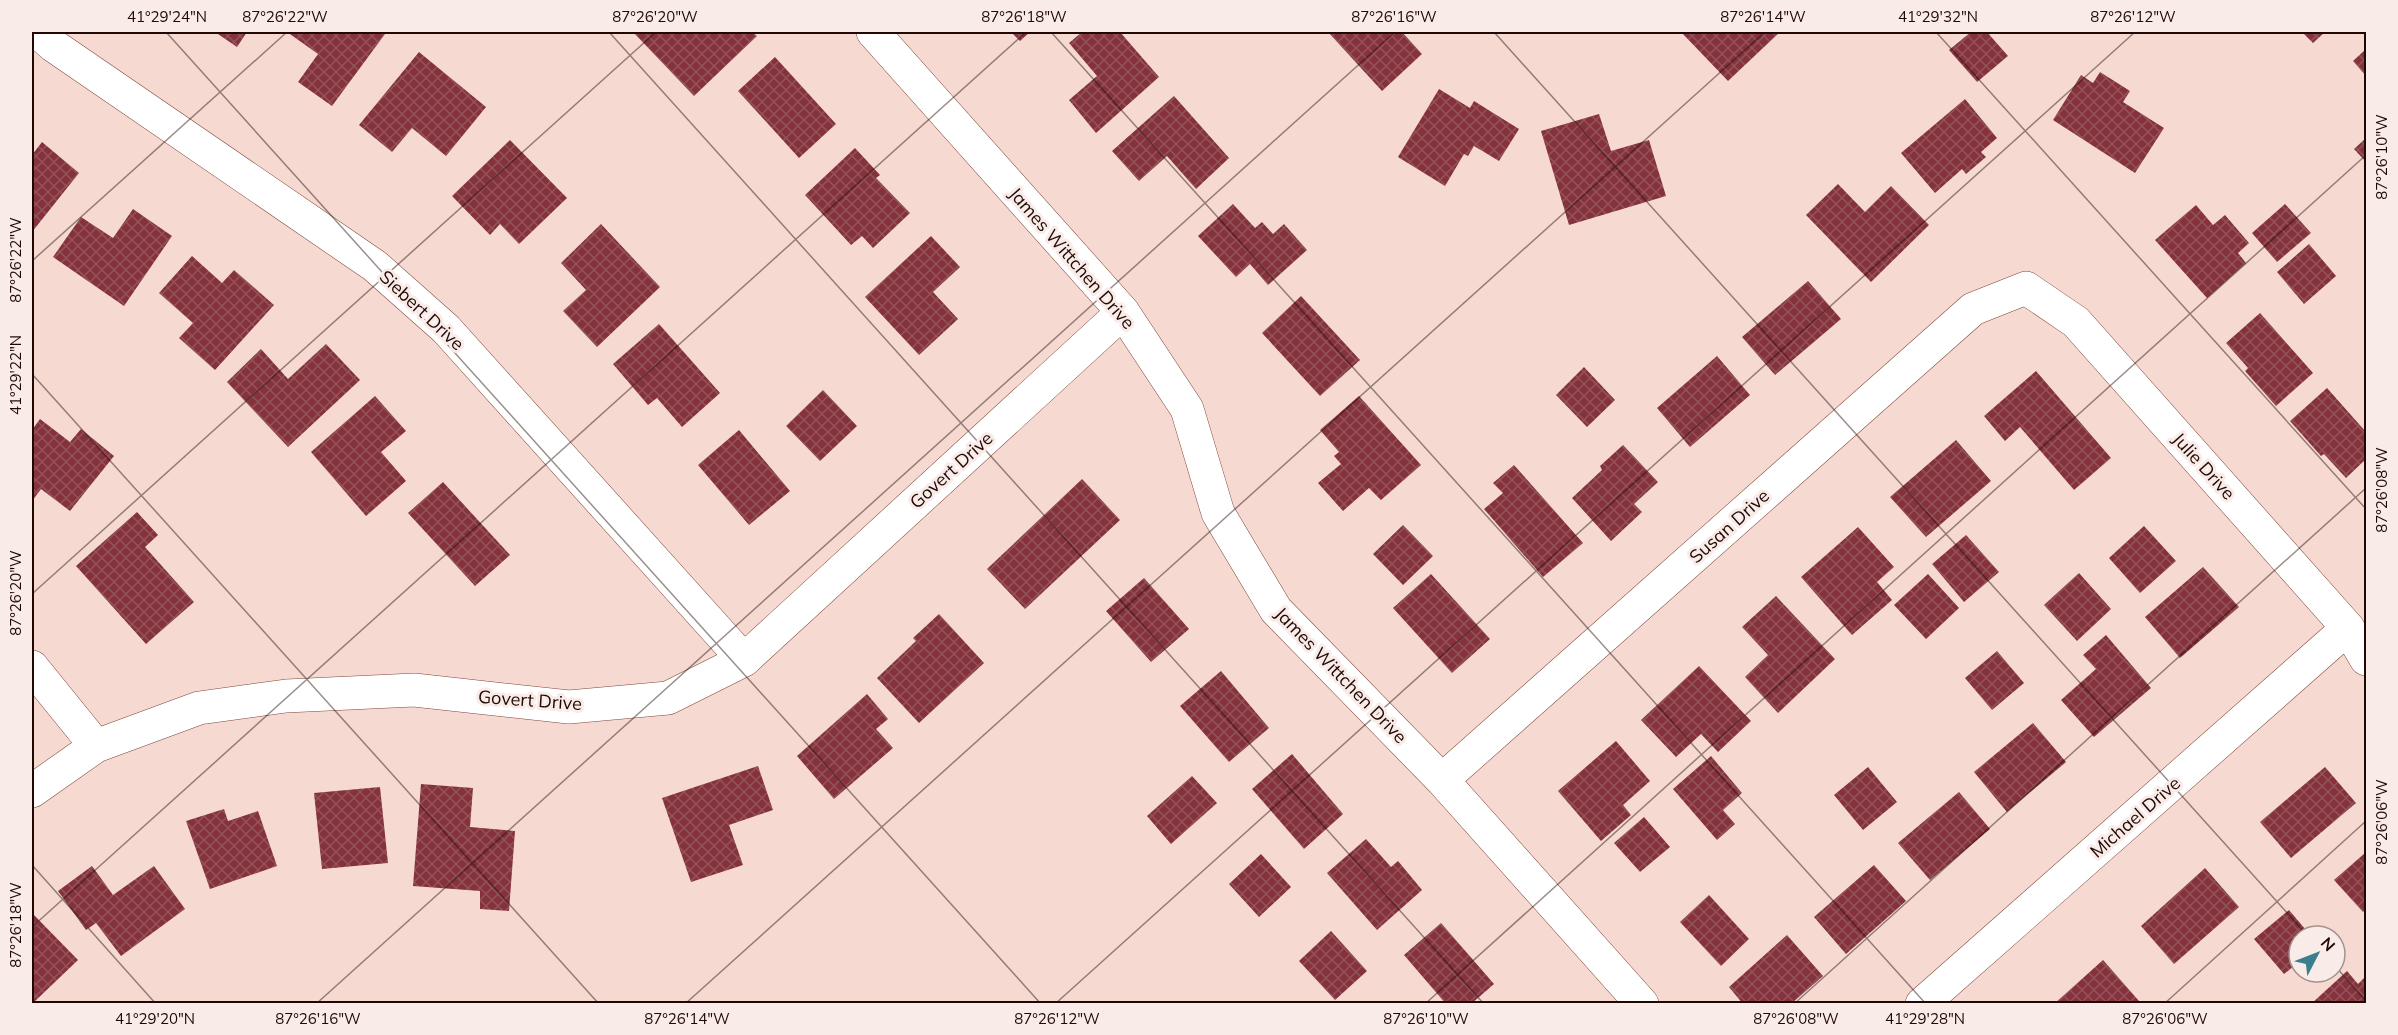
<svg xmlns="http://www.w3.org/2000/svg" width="2398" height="1035" viewBox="0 0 2398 1035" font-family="Mulish,sans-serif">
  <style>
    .building { fill: url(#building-cross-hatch) }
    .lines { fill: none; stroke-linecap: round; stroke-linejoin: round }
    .street-casing { stroke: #814738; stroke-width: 34 }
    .street { stroke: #fff; stroke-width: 33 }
    .ticks { fill: none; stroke: #200905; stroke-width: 1.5; stroke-opacity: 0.45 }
    .labels { text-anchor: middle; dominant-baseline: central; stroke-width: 6; stroke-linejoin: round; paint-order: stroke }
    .street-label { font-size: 18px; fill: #200905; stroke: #f9ebe7 }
    .neatline { fill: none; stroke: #200905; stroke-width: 2 }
    .ticks-label { font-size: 15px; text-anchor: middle; fill: #200905 }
  </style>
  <defs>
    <pattern id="building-cross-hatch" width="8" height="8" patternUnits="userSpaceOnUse" patternTransform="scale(1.5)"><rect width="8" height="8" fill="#85323d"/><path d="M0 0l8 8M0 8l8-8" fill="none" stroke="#93535b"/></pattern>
  </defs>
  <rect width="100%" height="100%" fill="#f6dad2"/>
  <path class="building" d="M215,32h32l-10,15z
    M287,32h95l3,2 -53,72 -34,-24 20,-28z
    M633,32h119l5,4 -63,60z
    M1011,32h19l-10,9z
    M1082,32h38l39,45 -63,56 -27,-33 28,-24 -28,-33z
    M1328,32h74l20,22 -40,37z
    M1681,32h99l-52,49z
    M1971,32h16l21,24 -31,26 -28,-32z
    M2302,32h23l-12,11z
    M2366,49v27l-13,-15z
    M419,52l67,55 -40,49 -34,-28 -20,24 -33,-27z
    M775,57l61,67 -37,34 -61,-67z
    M2100,72l30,19 -7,11 41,26 -29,45 -82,-53 28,-45 12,8z
    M1439,89l31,19 4,-7 45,28 -20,32 -25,-15 -6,10 -4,-2 -19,32 -47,-29z
    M1174,96l55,62 -33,31 -29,-33 -28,25 -27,-30z
    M1965,99l32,39 -16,14 5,5 -20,17 -4,-5 -27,24 -34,-40z
    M1599,114l12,37 38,-11 17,56 -97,29 -28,-94z
    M2366,138v24l-12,-13z
    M510,140l57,58 -48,46 -19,-20 -10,11 -38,-39z
    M42,142l37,31 -47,59v-77z
    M855,148l25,27 -4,3 34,35 -37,35 -11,-12 -11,9 -46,-50z
    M1838,184l27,28 26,-26 38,39 -58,57 -65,-67z
    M1233,204l22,24 7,-6 11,12 11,-10 23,26 -39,35 -18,-21 -14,13 -38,-41z
    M2285,204l26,29 -34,29 -25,-29z
    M2196,205l17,20 12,-10 24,28 -11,10 8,10 -39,35 -52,-58z
    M133,209l39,27 -48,70 -71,-49 28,-40 32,21z
    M601,224l59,63 -63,60 -34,-36 23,-21 -25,-27z
    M931,236l29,31 -27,25 25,27 -39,36 -54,-58z
    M2309,244l27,32 -32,28 -27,-32z
    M192,256l30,27 12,-13 40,35 -59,65 -36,-32 14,-15 -34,-30z
    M1808,281l33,38 -66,56 -33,-38z
    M1301,296l59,64 -40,36 -58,-63z
    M2260,313l53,60 -37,33 -31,-35 3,-3 -22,-25z
    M659,324l61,69 -38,34 -25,-29 -9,7 -35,-41z
    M326,344l34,36 -72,67 -61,-65 34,-33 27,30z
    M1717,356l33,39 -60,52 -33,-39z
    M1584,367l31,33 -28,27 -31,-32z
    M2036,371l75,87 -37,32 -54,-63 -15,14 -21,-25z
    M2327,388l39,44v27l-20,19 -22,-24 -3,2 -31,-35z
    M823,390l34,36 -37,35 -34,-35z
    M375,396l31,35 -25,21 25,29 -40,35 -55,-64z
    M1359,396l62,69 -40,35 -12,-12 -26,23 -25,-28 23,-19 -7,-8 5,-4 -19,-22z
    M40,419l30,23 11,-13 33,27 -44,55 -29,-22 -9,12v-71z
    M739,430l51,61 -41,34 -51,-60z
    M1956,440l35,41 -65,56 -36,-40z
    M1623,445l35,37 -24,22 8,8 -31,29 -39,-43 30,-28 -2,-4z
    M1514,465l69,78 -40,34 -59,-68 19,-16 -10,-10z
    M1082,479l38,41 -95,89 -38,-40z
    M443,482l67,73 -35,31 -67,-73z
    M137,512l21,23 -13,12 49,55 -48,42 -70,-78z
    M1403,525l30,31 -30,29 -30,-31z
    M2144,526l32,35 -36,32 -31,-35z
    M1858,527l36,40 -17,15 15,18 -40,35 -51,-58z
    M1966,535l33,37 -35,30 -32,-38z
    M2203,567l36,40 -59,51 -35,-41z
    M2079,573l32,36 -34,32 -33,-36z
    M1431,574l59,65 -38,34 -59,-65z
    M1928,574l31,34 -33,31 -32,-34z
    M1144,578l45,51 -38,33 -45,-51z
    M1776,596l59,63 -57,54 -33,-36 23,-22 -26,-28z
    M939,614l45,49 -65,60 -42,-45 39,-37 -3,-3z
    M2106,635l45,53 -57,49 -33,-37 35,-31 -13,-14z
    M1997,651l27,32 -32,27 -27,-32z
    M1699,666l52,55 -33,31 -17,-18 -25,23 -35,-37z
    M1221,671l48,57 -40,34 -49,-56z
    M867,694l21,25 -12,10 17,19 -59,51 -37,-43z
    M2033,723l33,39 -59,50 -33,-40z
    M1616,741l34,40 -27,24 8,10 -30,26 -43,-50z
    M1292,754l51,60 -39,35 -52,-60z
    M1711,756l31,37 -19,17 12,14 -18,16 -44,-51z
    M758,766l15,44 -44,15 14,40 -52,17 -29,-84z
    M1868,767l29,35 -34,28 -29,-35z
    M2325,767l31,36 -65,55 -31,-36z
    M1192,776l25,27 -46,41 -24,-28z
    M421,784l52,4 -3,39 45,4 -6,80 -29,-2v-18l-67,-5z
    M380,787l8,76 -66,6 -8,-76z
    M1959,792l31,37 -60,51 -32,-37z
    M224,809l4,12 30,-10 19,55 -67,23 -24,-68z
    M1644,817l26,30 -30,25 -26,-29z
    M1366,839l25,28 7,-6 24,29 -45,40 -50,-57z
    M2365,853l1,3v53l-3,3 -29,-32z
    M1261,854l30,33 -32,30 -30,-33z
    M1874,865l32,36 -60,53 -32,-37z
    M92,866l21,29 41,-29 31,43 -64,47 -25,-33 -10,7 -28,-39z
    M2205,868l34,39 -65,57 -33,-38z
    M1709,895l40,44 -28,27 -41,-44z
    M2289,910l22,26h-12v26l-15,12 -30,-35z
    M33,914l45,46 -46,44v-88z
    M1441,923l53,61 -23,20h-25l-42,-49z
    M1331,931l36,40 -32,29 -36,-39z
    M1787,935l36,41 -32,28h-48l-14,-17z
    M2103,960l36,41 -3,3h-82z
    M2347,971l11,13 8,-8v28h-55z"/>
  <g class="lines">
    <g class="street-casing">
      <path id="street" d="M38,32l16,14 321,220 71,63 298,331
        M873,32l250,280 64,97 31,104 58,97 166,170 200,224
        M32,667l64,79
        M1442,780l531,-471 53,-21 50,34 272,306 18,31
        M32,791l64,-45 103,-38 87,-12 128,-6 155,17 99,-9 76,-38 379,-348
        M1922,1004l426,-376"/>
    </g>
    <use href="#street" class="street"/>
  </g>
  <path class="ticks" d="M166,32l875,972M609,32l875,972M1051,32l875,972M1494,32l814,904M1936,32l430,477M32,261l255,-229M32,374l567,630M32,594l624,-562M32,865l124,139M32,927l994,-895M2335,966l31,35M316,1004l1079,-972M685,1004l1080,-972M1055,1004l1080,-972M1425,1004l941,-849M1794,1004l572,-516M2164,1004l202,-183"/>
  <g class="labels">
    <g class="street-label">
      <text transform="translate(1072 258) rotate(49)">James Wittchen Drive</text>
      <text transform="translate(422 310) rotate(43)">Siebert Drive</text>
      <text transform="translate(2204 466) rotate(48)">Julie Drive</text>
      <text transform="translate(951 470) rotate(-42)">Govert Drive</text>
      <text transform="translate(1729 526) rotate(-42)">Susan Drive</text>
      <text transform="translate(1341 675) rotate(46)">James Wittchen Drive</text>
      <text transform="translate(530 700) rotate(4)">Govert Drive</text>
      <text transform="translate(2135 817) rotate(-41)">Michael Drive</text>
    </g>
  </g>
  <rect width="2398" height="1035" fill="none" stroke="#f9ebe7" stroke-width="66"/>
  <g transform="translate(2317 954) rotate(48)"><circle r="28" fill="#f9ebe7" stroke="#a2918d" stroke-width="1.5"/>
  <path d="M0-4.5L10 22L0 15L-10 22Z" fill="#3b7e8e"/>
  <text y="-9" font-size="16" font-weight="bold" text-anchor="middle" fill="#200905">N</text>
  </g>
  <rect x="33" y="33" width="2332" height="969" class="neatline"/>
  <g class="ticks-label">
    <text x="167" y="22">41°29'24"N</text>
    <text x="285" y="22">87°26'22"W</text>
    <text x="655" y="22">87°26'20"W</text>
    <text x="1024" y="22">87°26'18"W</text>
    <text x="1394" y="22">87°26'16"W</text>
    <text x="1763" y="22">87°26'14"W</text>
    <text x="1938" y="22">41°29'32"N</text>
    <text x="2133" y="22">87°26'12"W</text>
    <text transform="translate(2382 157) rotate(-90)" y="5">87°26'10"W</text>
    <text transform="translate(16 260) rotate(-90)" y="5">87°26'22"W</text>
    <text transform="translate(16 375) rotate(-90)" y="5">41°29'22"N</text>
    <text transform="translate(2382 490) rotate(-90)" y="5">87°26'08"W</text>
    <text transform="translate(16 593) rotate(-90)" y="5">87°26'20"W</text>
    <text transform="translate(2382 822) rotate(-90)" y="5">87°26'06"W</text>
    <text transform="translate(16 925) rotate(-90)" y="5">87°26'18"W</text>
    <text x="155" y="1024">41°29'20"N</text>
    <text x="318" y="1024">87°26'16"W</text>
    <text x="687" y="1024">87°26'14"W</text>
    <text x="1057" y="1024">87°26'12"W</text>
    <text x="1426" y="1024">87°26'10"W</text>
    <text x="1796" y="1024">87°26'08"W</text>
    <text x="1925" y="1024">41°29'28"N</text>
    <text x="2165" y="1024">87°26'06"W</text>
  </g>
</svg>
